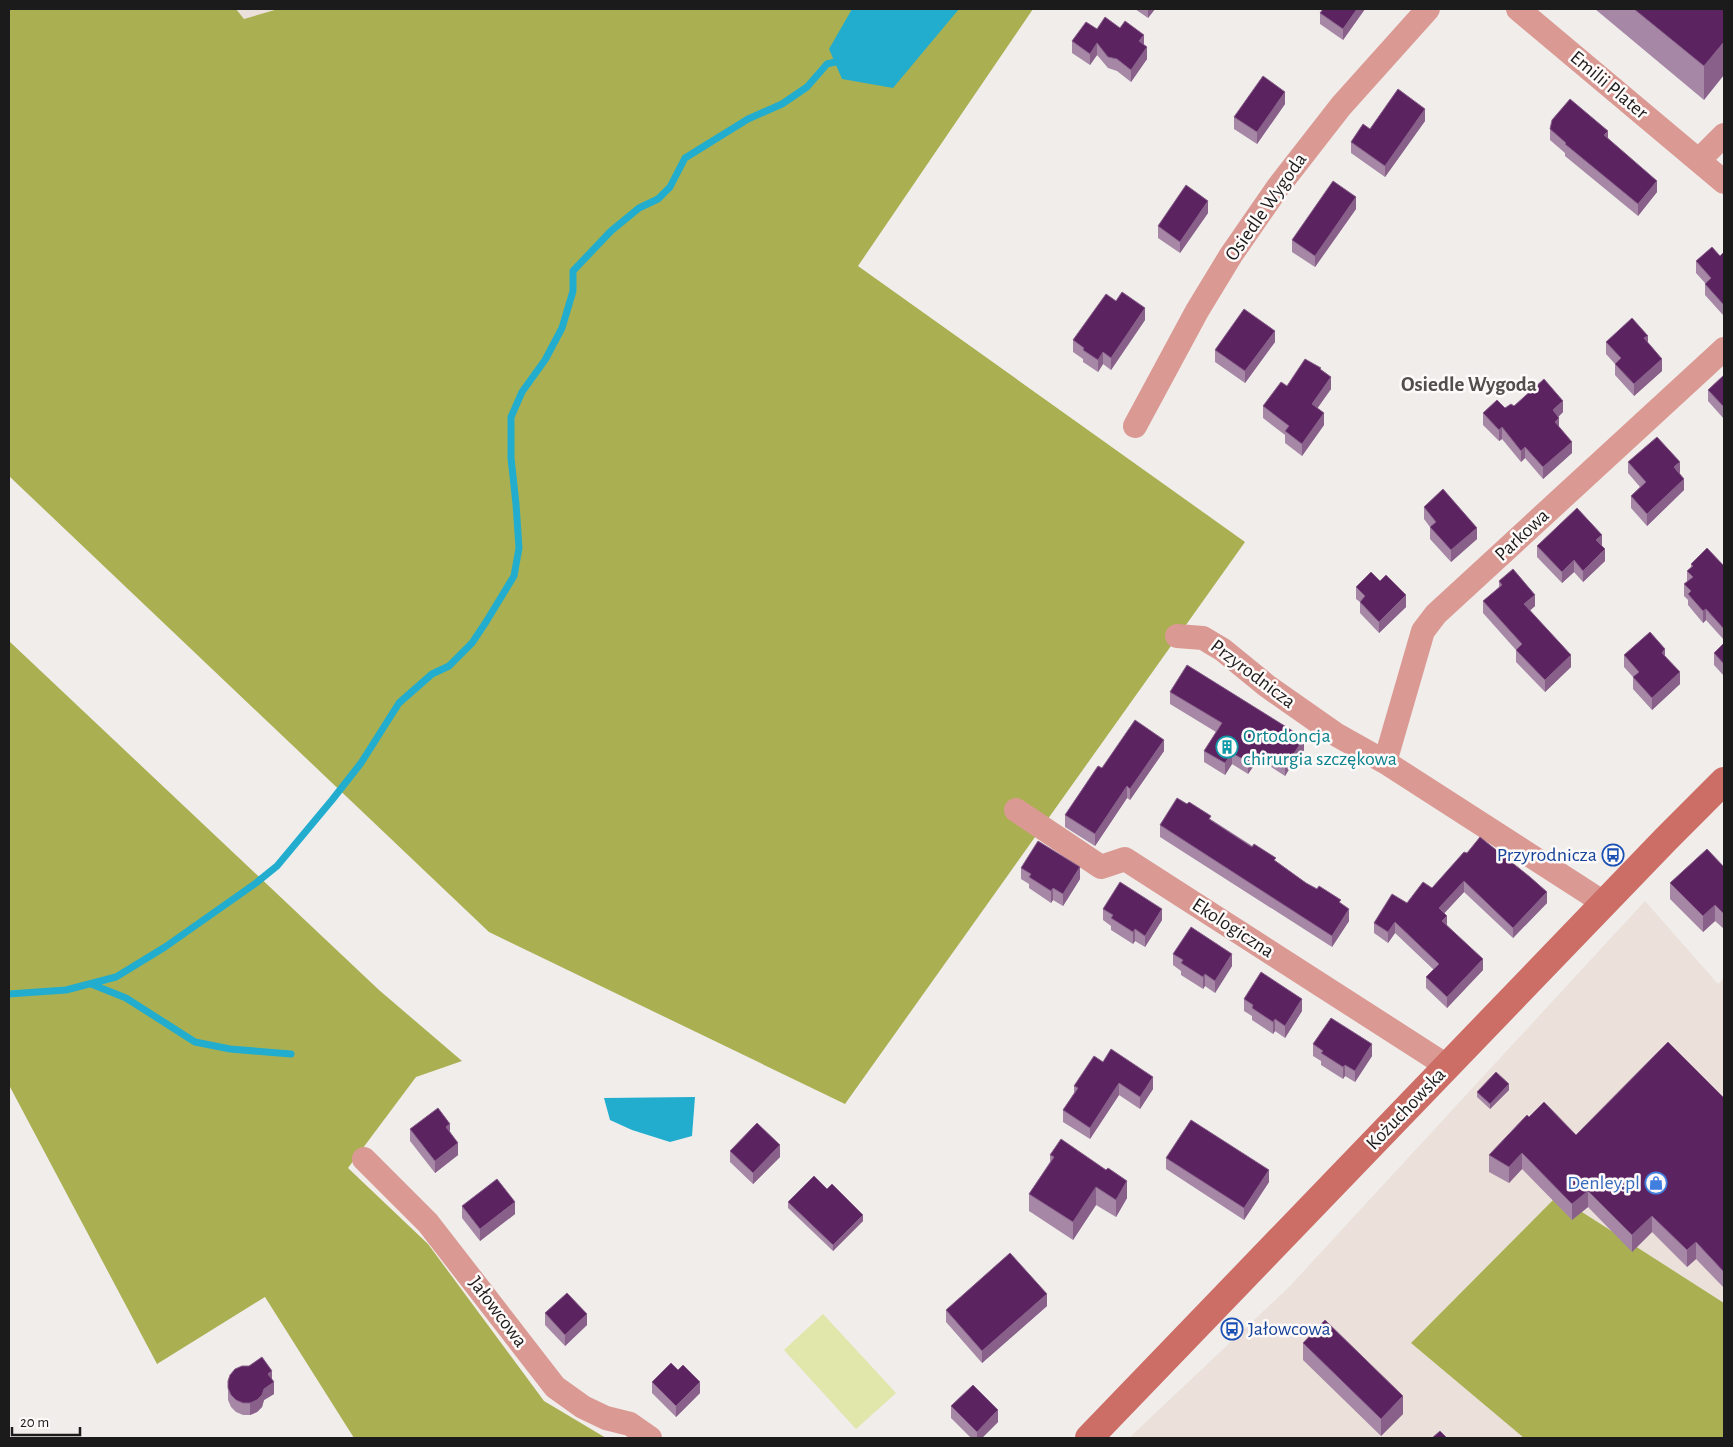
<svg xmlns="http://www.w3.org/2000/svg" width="1733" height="1447" viewBox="0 0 1733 1447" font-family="'Alegreya Sans',sans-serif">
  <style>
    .built { fill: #ebe0da }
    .green { fill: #e1e7aa }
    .forest { fill: #aab052 }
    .water { fill: #22adce }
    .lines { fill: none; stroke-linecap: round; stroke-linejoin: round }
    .stream { stroke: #22adce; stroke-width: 7 }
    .street { stroke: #db9993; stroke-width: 24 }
    .secondary { stroke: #cc6d66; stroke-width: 28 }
    .wall { fill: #a688a6 }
    .shaded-wall { fill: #88608a }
    .building { fill: #5c2361; stroke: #88608a }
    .labels { text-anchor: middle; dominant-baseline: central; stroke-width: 5; stroke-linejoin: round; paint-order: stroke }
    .street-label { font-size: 20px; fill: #1c1b1b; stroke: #fefaf9 }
    .culture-label { font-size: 20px; fill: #0d838f; stroke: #fefaf9; text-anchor: start }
    .transit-label { font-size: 20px; fill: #164399; stroke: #fefaf9; text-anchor: end }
    .shop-label { font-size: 20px; fill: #366cbe; stroke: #fefaf9; text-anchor: end }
    .neighbourhood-label { font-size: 21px; font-weight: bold; fill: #514e4d; stroke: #fefaf9 }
  </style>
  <rect width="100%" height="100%" fill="#f0edeb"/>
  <path class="built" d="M236,9h42l-34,10z
    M1645,901l73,83 6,-6v325l-167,-107 -146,147 113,95h-395l160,-151z"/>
  <path class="green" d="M823,1314l73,79 -40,36 -72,-79z"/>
  <path class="forest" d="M9,9h227l8,10 34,-10h755l-175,257 387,276 -400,562 -356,-172 -480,-456z
    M9,641l370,349 83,71 -46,16 -68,91 80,76 116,157 62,37h-252l-89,-141 -108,67 -148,-279z
    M1557,1196l167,107v135h-200l-113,-95z"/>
  <path class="water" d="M852,9h107l-66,79 -51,-9 -13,-30z
    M695,1097l-3,39 -22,6 -38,-12 -22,-10 -6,-22z"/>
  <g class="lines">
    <path class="stream" d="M91,984l35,14 69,44 35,7 61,5
      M9,994l57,-4 50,-13 49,-30 91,-64 21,-17 55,-66 29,-37 38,-60 33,-29 17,-8 23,-23 14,-21 28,-46 5,-28 -3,-44 -5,-46v-41l11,-25 23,-32 17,-32 11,-37v-20l38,-40 28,-23 19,-9 12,-12 15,-29 63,-39 34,-15 25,-17 20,-23 8,-2"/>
    <path class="street" d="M1518,9l206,173
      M1700,161l6,-8 18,-18
      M1135,426l62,-115 34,-56 47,-68 63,-81 87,-97
      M1177,636l26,2 20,12 44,36 70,49 48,27 219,141
      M1385,762l38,-131 13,-17 288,-265
      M1016,810l85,57 24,-8 322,207
      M364,1159l64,64 127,164 28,20 23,11 24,6 20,14"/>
    <path class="secondary" d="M1089,1438l577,-599 58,-58"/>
  </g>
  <path class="wall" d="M1135,9h20l-7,9z
    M1365,9l-22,31 -23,-16v-11z
    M1595,9h129l-20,91z
    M1097,29l47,16 3,14 -16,23 -14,-11 -9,-3 -11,-13 -7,10 -18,-12v-12z
    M1285,104l-28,40 -23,-15v-12z
    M1425,121l-40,56 -34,-24v-11l19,-13z
    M1550,129l58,9 49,54 -19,24 -73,-60v-3l-15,-13z
    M1356,209l-41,58 -23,-15v-12z
    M1208,213l-28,40 -22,-15v-12z
    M1724,252v62l-1,1 -18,-20v-12l-9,-10v-12l24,-5z
    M1145,320l-34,50 -8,-6 -5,8 -15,-10v-3l-10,-7v-12z
    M1275,342l-30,41 -30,-21v-12z
    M1606,342l42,1 14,28 -28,25 -19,-21v-11l-9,-10z
    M1321,370l10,19 -14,19 7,17 -22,31 -17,-13v-8l-22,-17v-12l24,-20z
    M1724,375v44l-16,-18v-11z
    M1514,406l49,6 -5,5 1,10 13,26 -29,26 -18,-21 -4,4 -19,-23 -3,2 -16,-16v-12z
    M1628,462l52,12 4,16 -37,36 -16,-18v-12l9,-9 -12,-14z
    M1424,507l53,32 -26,23 -21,-23v-12l-6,-8z
    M1537,546h65l3,15 -22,21 -9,-10 -12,11 -25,-26z
    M1691,564l33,2v74l-18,-20 -3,3 -15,-18v-5l-4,-4v-12l3,-2v-11l4,-4z
    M1499,581l36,25 -5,4 41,57 -26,25 -29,-30v-12l-33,-37v-12l16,-13z
    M1356,587l50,20 -27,26 -19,-20v-11l-4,-3z
    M1724,643v33l-10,-11v-12z
    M1624,655l41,2 15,27 -28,26 -19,-21v-12l-9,-10z
    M1170,692l134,58 -11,17 -2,-1 -6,10 -23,-15 -3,5 -4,-2 -7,10 -16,-10 -7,11 -21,-13v-11l12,-19 -46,-28z
    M1164,751l-34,49 -3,-2 -32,48 -30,-19v-12l37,-47z
    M1187,804l89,57 30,22 35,20 8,18 -17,26 -172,-110v-12z
    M1467,853l80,50 -34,35 -49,-46 -20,21 3,12 36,45 -36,38 -21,-20v-11l8,-7 -39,-37 -7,10 -14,-10v-10l58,-35z
    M1724,867v62l-9,-8 -12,11 -33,-33v-16z
    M1021,868l59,11 -17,27 -10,-6 -2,3 -22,-15v-4l-8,-5z
    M1103,909l59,11 -17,27 -10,-6 -2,3 -22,-14v-4l-8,-6z
    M1173,954l59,12 -17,27 -10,-7 -2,3 -22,-14v-4l-8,-6z
    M1244,999l58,12 -17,27 -10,-7 -2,3 -21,-14v-4l-8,-5z
    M1313,1044l59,12 -17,26 -10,-6 -2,3 -22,-14v-4l-8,-5z
    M1103,1062l50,27 -13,20 -21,-14 -29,44 -27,-17v-12l11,-17v-7z
    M1509,1090l-19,19 -13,-12v-5z
    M1724,1098v190l-28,-29 -9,8 -35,-35 -20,20 -44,-45 -16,13 -50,-51 -13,14 -20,-11v-17l40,-38 47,18z
    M410,1129l40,3 8,23 -23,18 -25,-32z
    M730,1151l50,6 -27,27 -23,-22z
    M1050,1155l77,43 -11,19 -20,-12 -23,35 -44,-29v-17l21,-32z
    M1166,1158l103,24 -25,38 -78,-51z
    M827,1189l36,32 -30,30 -45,-43v-6z
    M462,1206l53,8 -35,27 -18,-23z
    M1047,1306l-65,57 -36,-41v-12z
    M545,1313l42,12 -22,21 -20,-21z
    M1303,1343l100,71 -22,22 -78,-76z
    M678,1370l22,23 -24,24 -24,-24v-11z
    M272,1380l2,14 -10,6 -2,7 -5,5 -7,3h-7l-7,-3 -5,-5 -3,-7v-19z
    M951,1406l47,16 -16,16h-11l-20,-20z"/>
  <path class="shaded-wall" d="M1148,9h7l-7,9z
    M1357,9h8l-22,31v-11z
    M1144,35v11l-5,-5z
    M1724,42v33l-20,25v-34z
    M1097,43v12l-7,10v-11z
    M1147,47v12l-16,23v-12z
    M1285,92v12l-28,40v-12z
    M1425,109v12l-40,56v-11z
    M1608,131v12l-4,-8z
    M1657,181v11l-19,24v-12z
    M1356,197v12l-41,58v-11z
    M1208,201v12l-28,40v-11z
    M1724,302v12l-1,1v-11z
    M1145,308v12l-34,50v-12z
    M1275,331v11l-30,41v-12z
    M1648,336v11l-4,-9z
    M1103,352v12l-5,8v-12z
    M1662,359v12l-28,25v-12z
    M1331,377v12l-19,27v-12z
    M1563,401v11l-10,10v-12z
    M1324,413v12l-22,31v-12z
    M1559,418v11l-4,-7z
    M1502,427v12l-3,2v-11z
    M1572,442v11l-29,26v-12z
    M1525,447v11l-4,4v-11z
    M1680,462v12l-6,-7z
    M1684,479v11l-37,36v-12z
    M1477,528v11l-26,23v-12z
    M1602,535v11l-6,-6z
    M1605,549v12l-22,21v-11z
    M1574,560v12l-12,11v-11z
    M1406,595v12l-27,26v-11z
    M1535,595v11l-11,10v-12z
    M1706,609v11l-3,3v-12z
    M1665,649v12l-3,-8z
    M1571,655v12l-26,25v-12z
    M1680,672v12l-28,26v-12z
    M1304,738v12l-11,17v-12z
    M1164,740v11l-34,49v-11z
    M1262,750v11l-3,5v-11z
    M1255,752v12l-7,10v-12z
    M1232,753v11l-7,11v-12z
    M1291,754v12l-6,10v-12z
    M1127,786v12l-32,48v-12z
    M1080,867v12l-17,27v-12z
    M1464,881v11l-25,27v-11z
    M1053,888v12l-2,3v-12z
    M1547,892v11l-34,35v-10z
    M1715,905v16l-12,11v-16z
    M1162,909v11l-17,27v-11z
    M1349,909v12l-17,26v-11z
    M1447,916v10l-5,-5z
    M1395,922v11l-7,10v-11z
    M1135,929v12l-2,3v-12z
    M1232,954v12l-17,27v-12z
    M1483,959v11l-36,38v-11z
    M1205,974v12l-2,3v-12z
    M1302,999v12l-17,27v-12z
    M1275,1019v12l-2,3v-12z
    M1372,1044v12l-17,26v-11z
    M1345,1065v11l-2,3v-12z
    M1153,1077v12l-13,20v-12z
    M1119,1083v12l-29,44v-11z
    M1509,1084v6l-19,19v-5z
    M450,1124v12l-4,-9z
    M458,1143v12l-23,18v-12z
    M780,1145v12l-27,27v-11z
    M1522,1153v16l-13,14v-16z
    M1269,1170v12l-25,38v-12z
    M1127,1181v17l-11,19v-17z
    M1096,1187v18l-23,35v-18z
    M1588,1191v16l-16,13v-16z
    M515,1202v12l-35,27v-12z
    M863,1215v6l-30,30v-6z
    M1652,1216v16l-20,20v-17z
    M1696,1242v17l-9,8v-17z
    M1047,1294v12l-65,57v-12z
    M587,1314v11l-22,21v-11z
    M272,1371v12l-4,-9z
    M274,1382v12l-10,6 -2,7 -5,5 -7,3v-12l14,-14z
    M700,1382v11l-24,24v-11z
    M1403,1396v18l-22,22v-17z
    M998,1410v12l-16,16h-5v-6z"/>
  <path class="building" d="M1323,9h34l-14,20 -23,-16z
    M1634,9h90v33l-20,24z
    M1105,17l15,11 5,-7 19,14 -5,6 8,6 -16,23 -14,-11 -9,-2 -11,-14 -7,11 -18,-13 14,-19 11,7z
    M1263,76l22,16 -28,40 -23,-15z
    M1398,89l27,20 -40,57 -34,-24 12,-18 7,5z
    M1570,99l38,32 -4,4 53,46 -19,23 -73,-60 1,-1 -16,-14 2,-9z
    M1333,181l23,16 -41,59 -23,-16z
    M1186,185l22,16 -28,41 -22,-16z
    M1712,247l8,9 4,-4v50l-1,2 -18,-20 6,-6 -15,-17z
    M1122,292l23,16 -34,50 -8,-6 -5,8 -15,-10 1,-2 -11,-8 33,-46 10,7z
    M1244,309l31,22 -30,40 -30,-21z
    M1632,318l16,18 -4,2 18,21 -28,25 -19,-20 6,-6 -15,-16z
    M1305,359l16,9 -1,1 11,8 -19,27 12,9 -22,31 -17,-13 4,-5 -26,-20 18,-24 6,4z
    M1724,375v32l-16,-17z
    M1544,379l19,22 -10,9 6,8 -4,4 17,20 -29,25 -18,-20 -4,4 -19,-24 -3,3 -16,-17 14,-13 8,8 6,-4 3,2z
    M1657,437l23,25 -6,5 10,12 -37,35 -16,-18 15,-14 -18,-20z
    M1443,489l34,39 -26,22 -21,-23 6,-5 -12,-15z
    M1577,508l25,27 -6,5 9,9 -22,22 -9,-11 -12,12 -25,-26z
    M1707,548l17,18v63l-18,-20 -3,2 -15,-17 3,-3 -7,-7 9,-7 -6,-6 6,-5 -2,-2z
    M1513,569l22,26 -11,9 47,51 -26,25 -29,-30 6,-6 -39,-43 19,-16 -3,-4z
    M1371,572l9,9 6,-6 20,20 -27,27 -19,-20 5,-6 -9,-9z
    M1650,632l15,17 -3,4 18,19 -28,26 -19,-21 6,-5 -15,-17z
    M1724,643v21l-10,-11z
    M1187,665l117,73 -11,17 -2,-1 -6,10 -23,-14 -3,5 -4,-3 -7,10 -16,-9 -7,10 -21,-12 18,-28 -52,-31z
    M1135,720l29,20 -34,49 -3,-3 -32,48 -30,-19 33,-49 4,2z
    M1177,798l10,6 2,-2 22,14 -2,3 43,28 2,-3 22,14 -2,2 32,23 11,6 2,-3 22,14 -2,2 10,7 -17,27 -172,-111z
    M1480,837l50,40 17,15 -34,36 -49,-47 -25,27 8,8 -5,5 41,38 -36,38 -21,-20 13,-13 -44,-42 -7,10 -14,-9 18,-29 15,9 16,-21 9,6 32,-36 3,1z
    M1038,841l42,26 -17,27 -10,-6 -2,3 -22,-14 2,-3 -10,-6z
    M1707,849l17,18v47l-9,-9 -12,11 -33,-33z
    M1120,882l42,27 -17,27 -10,-7 -2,3 -22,-14 2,-3 -10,-6z
    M1191,927l41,27 -17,27 -10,-7 -2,3 -22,-14 2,-3 -10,-6z
    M1261,972l41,27 -17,27 -10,-7 -2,3 -21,-14 1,-3 -9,-6z
    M1331,1018l41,26 -17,27 -10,-6 -2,2 -22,-14 2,-2 -10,-7z
    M1668,1042l56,56v174l-28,-30 -9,8 -35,-34 -20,19 -44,-44 -16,13 -50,-51 -13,14 -20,-12 38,-40 2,2 15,-15 32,33z
    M1111,1049l42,28 -13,20 -21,-14 -29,45 -27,-18 15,-22 -4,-2 20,-30 9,6z
    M1496,1072l13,12 -19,20 -13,-12z
    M438,1108l12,16 -4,3 12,16 -23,18 -25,-32z
    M1191,1120l78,50 -25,38 -78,-50z
    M757,1123l23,22 -27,28 -23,-22z
    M1061,1139l45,31 2,-2 19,13 -11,19 -20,-13 -23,35 -44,-28 25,-37 -4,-2z
    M814,1176l13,13 5,-5 31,31 -30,30 -45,-43z
    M497,1179l18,23 -35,27 -18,-23z
    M1010,1253l37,41 -65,57 -36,-41z
    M567,1293l20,21 -22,21 -20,-22z
    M1325,1320l78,76 -22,23 -78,-76z
    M262,1357l10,14 -4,3 6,8 -10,7 -2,6 -5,5 -7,3h-7l-7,-3 -5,-5 -3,-7v-7l2,-6 5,-6 7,-3h7z
    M671,1363l7,7 5,-5 17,17 -24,24 -24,-24z
    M973,1385l25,25 -21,22 -26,-26z
    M1440,1431l7,7h-15z"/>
  <defs>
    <g id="building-ring" transform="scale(1.125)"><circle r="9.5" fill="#fefaf9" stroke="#0f9aa8" stroke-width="1.5"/><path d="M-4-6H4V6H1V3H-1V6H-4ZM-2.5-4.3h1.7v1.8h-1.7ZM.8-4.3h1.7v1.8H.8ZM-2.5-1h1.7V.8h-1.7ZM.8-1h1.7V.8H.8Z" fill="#0f9aa8"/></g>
    <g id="bus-ring" transform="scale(1.125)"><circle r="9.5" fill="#fefaf9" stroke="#1a4fb4" stroke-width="1.5"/><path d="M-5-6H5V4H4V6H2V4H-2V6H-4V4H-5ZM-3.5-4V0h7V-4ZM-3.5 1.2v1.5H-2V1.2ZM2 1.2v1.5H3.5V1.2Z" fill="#1a4fb4"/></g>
    <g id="shop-ring" transform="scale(1.125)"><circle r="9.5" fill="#fefaf9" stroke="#3f7fe0" stroke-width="1.5"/><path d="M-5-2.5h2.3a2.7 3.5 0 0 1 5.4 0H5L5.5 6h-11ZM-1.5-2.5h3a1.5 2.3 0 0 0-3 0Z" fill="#3f7fe0"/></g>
  </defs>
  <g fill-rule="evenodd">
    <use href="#building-ring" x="1227" y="747"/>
    <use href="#bus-ring" x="1613" y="855"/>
    <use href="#shop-ring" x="1656" y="1183"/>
    <use href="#bus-ring" x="1232" y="1329"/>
  </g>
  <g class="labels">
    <g class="street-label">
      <text transform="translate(1609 85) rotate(40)">Emilii Plater</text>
      <text transform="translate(1266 207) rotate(-55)">Osiedle Wygoda</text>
      <text transform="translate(1522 535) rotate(-43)">Parkowa</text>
      <text transform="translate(1253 674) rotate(37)">Przyrodnicza</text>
      <text transform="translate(1233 928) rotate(33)">Ekologiczna</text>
      <text transform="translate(1406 1109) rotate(-46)">Kożuchowska</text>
      <text transform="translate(498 1312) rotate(53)">Jałowcowa</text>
    </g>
    <g class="culture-label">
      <text x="1243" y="736">Ortodoncja<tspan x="1243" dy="23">chirurgia szczękowa</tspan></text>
    </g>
    <g class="transit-label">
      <text x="1597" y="855">Przyrodnicza</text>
      <text x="1248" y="1329" text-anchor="start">Jałowcowa</text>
    </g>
    <g class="shop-label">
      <text x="1640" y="1183">Denley.pl</text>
    </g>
    <g class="neighbourhood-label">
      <text x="1469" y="384">Osiedle Wygoda</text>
    </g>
  </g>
  <rect width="1733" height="1447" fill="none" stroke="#1c1b1b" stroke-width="20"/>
  <path d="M12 1427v8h68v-8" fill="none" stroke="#1c1b1b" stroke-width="2.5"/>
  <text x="20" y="1427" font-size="15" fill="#1c1b1b" stroke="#fefaf9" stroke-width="4" paint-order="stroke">20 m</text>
</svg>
